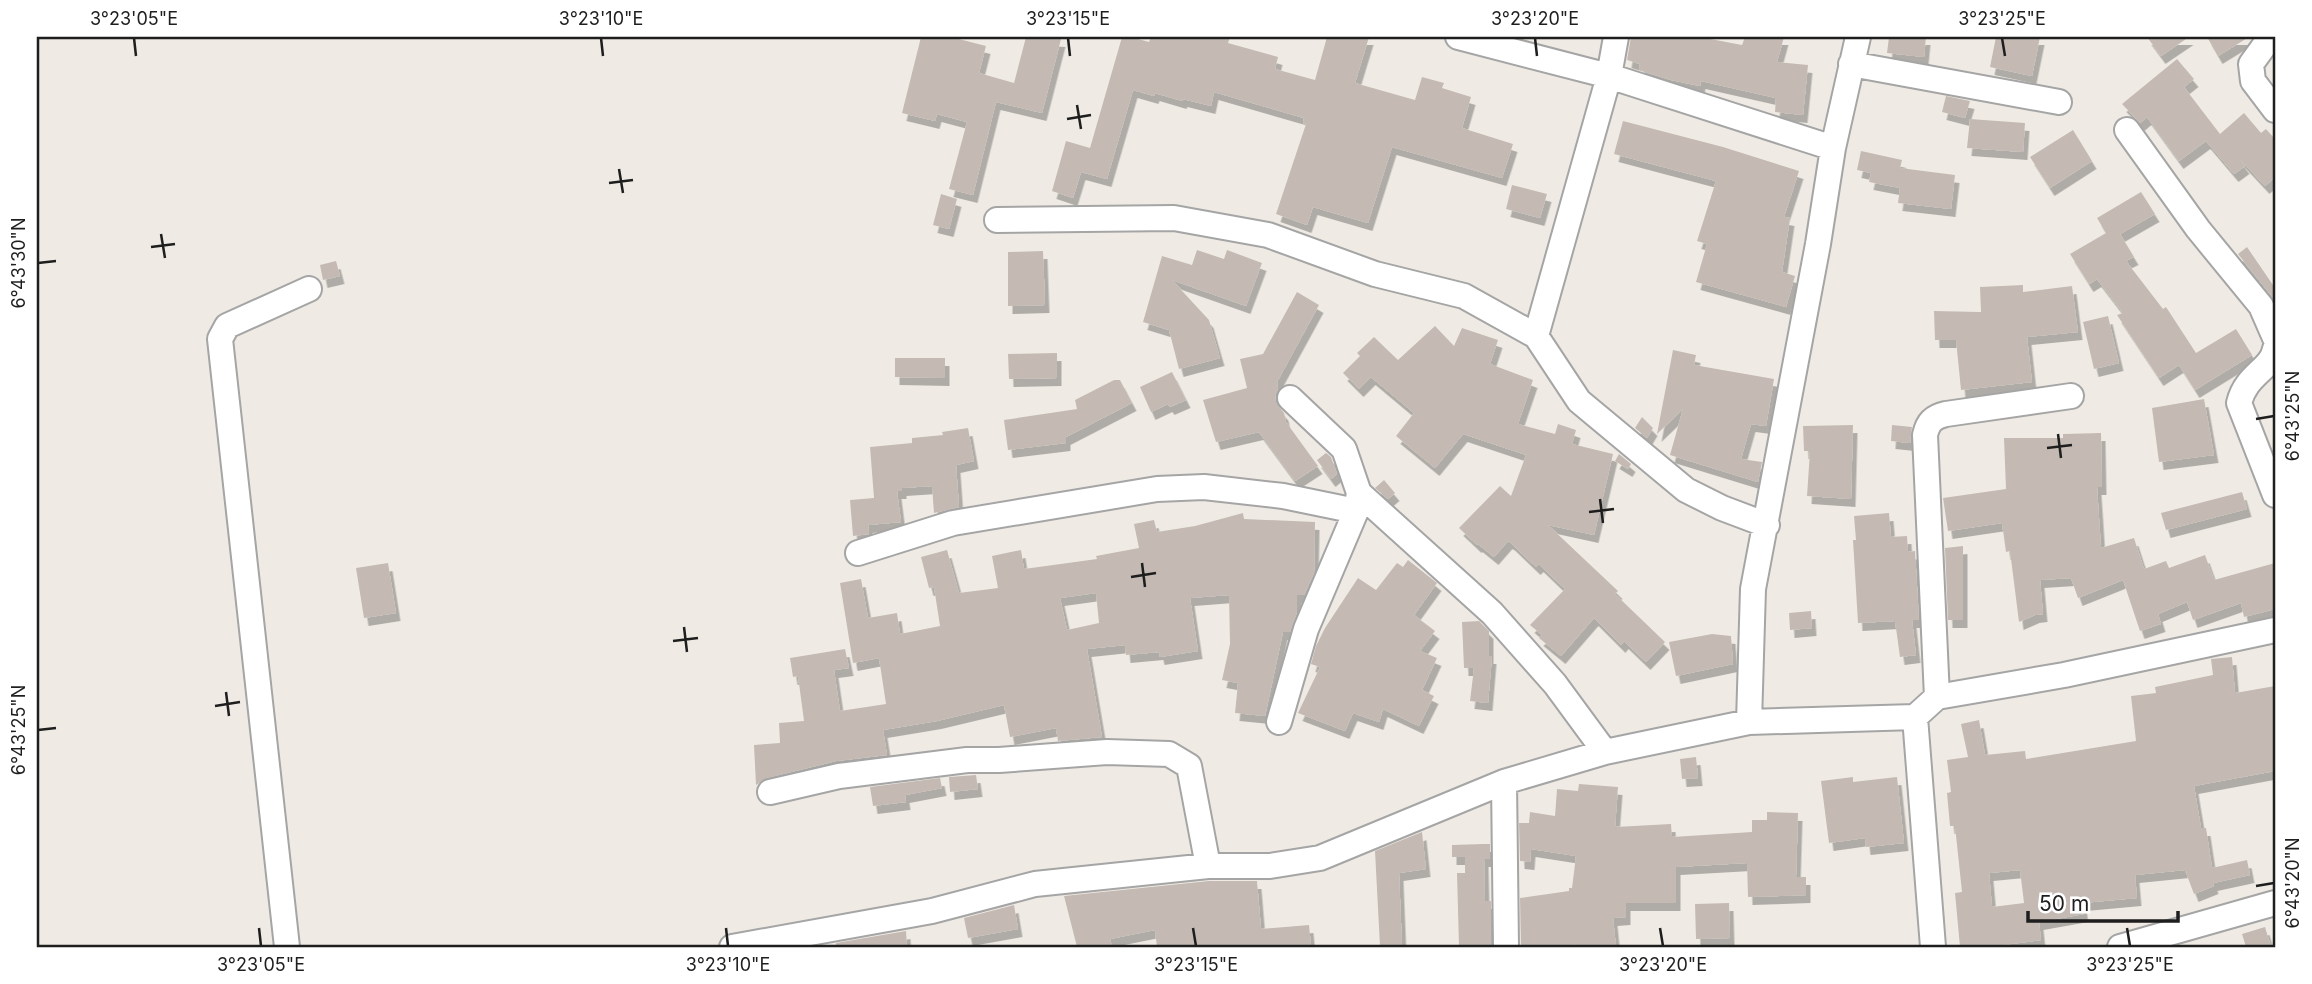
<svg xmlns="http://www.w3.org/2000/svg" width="2312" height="984" viewBox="0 0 2312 984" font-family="Inter,sans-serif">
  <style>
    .building { fill: #c4bab3; fill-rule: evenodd; filter: url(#shadow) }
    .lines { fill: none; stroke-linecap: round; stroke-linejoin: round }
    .minor-casing { stroke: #a5a5a5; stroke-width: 28 }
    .minor { stroke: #fff; stroke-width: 24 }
    .ticks { fill: none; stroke: #1e1e1e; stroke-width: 2.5 }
    .neatline { fill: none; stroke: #1e1e1e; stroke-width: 2.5 }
    .ticks-label { font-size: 18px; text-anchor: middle; fill: #1e1e1e }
  </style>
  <defs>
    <filter id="shadow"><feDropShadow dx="4.5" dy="8" stdDeviation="0" flood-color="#0004"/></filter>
  </defs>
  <rect width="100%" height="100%" fill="#efebe4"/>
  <path class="building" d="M921,37h30l35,9 -7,27 35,10 12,-46 35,2 -19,74 -46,-11 -23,93 -24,-6 18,-67 -30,-8 -2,7 -33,-8z
    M1122,37h9l18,5 2,-5h79l-2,6 50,14 -3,12 40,11 12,-43h42l-14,46 60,17 7,-23 22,6 -2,5 29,9 -9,31 51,16 -11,34 -110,-31 -24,76 -55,-16 -6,18 -31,-11 30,-90 -3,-1 1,-5 -90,-26 -3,14 -28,-7 -1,2 -27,-8 -1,3 -21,-6 -26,89 -26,-7 -8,26 -21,-7 14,-50 24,7z
    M1631,37h69l42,8 3,-8h39l-7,25 31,3 -5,50 -28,-3 1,-14 -75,-17 -1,5 -29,-6 -32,-10 1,-6 -13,-4z
    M1889,37h37l-2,20 -37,-4z
    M1996,37h44l-8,39 -42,-9z
    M2147,37h42l-28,19z
    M2207,37h42l-31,19z
    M2177,59l17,20 -10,8 36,47 24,-21 17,20 5,-4 9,10v38l-10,9 -27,-29 7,9 -11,8 -28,-33 -27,20 -32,-44 -7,6 -18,-19z
    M1946,96l24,5 -5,17 -23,-6z
    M1970,119l55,4 -2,29 -56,-4z
    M1623,121l100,26 76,24 -15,46 6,1 -8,54 13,4 -9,31 -90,-25 11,-38 -10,-3 19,-60 -102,-27z
    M2073,130l19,31 -42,27 -20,-31z
    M1861,151l41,9 -2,8 55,7 -4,34 -53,-6 2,-15 -31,-6 2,-9 -14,-3z
    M1512,185l35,9 -7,24 -34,-9z
    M2141,192l14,22 -35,20 14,23 -8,4 37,48 3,-2 30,46 40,-24 16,26 -57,35 -16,-25 -20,13 -42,-63 6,-2 -26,-34 -8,5 -19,-30 36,-21 -9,-15z
    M941,194l16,5 -8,30 -16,-4z
    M2247,247l28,41v12l-37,-46z
    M1197,250l27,9 3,-9 35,13 -16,43 -74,-26 37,40 11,38 -41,11 -10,-39 -26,-8 19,-66 30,9z
    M1043,251l2,54 -37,1v-54z
    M336,261l4,15 -17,4 -3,-15z
    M2023,285v7l49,-6 6,46 -51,5 5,45 -71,8 -5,-50h-21l-1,-29 47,1 -1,-25z
    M1297,292l22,13 -42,77 1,7 -3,6 1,8 8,10 2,9 32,44 -23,15 -36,-49 -43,10 -13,-42 44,-12 -7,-29 23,-5z
    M2108,316l11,47 -25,6 -11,-47z
    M1435,326l19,20 8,-18 36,12 -8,24 43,16 -15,44 37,10 3,-10 18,6 -4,14 41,10 -19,81 -46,-10 70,66 -3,3 50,48 -19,20 -22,-21 -3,4 -27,-27 -33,38 -22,-18 3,-3 -12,-10 35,-36 -26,-25 -3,3 -25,-24 -3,-2 -14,16 -16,-13 -1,1 -18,-17 41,-42 11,10 15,-41 -63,-21 -28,34 -39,-32 18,-23 -43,-36 -12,12 -16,-16 17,-17 -3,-3 17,-16 24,23z
    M1673,350l23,5 -2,10 80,14 -8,47 -15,-2 -10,35 21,3 -4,20 -88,-27 13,-46 -26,25z
    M1057,353v25l-48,1 -1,-25z
    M895,358h50v20l-50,-1z
    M1172,372l14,28 -16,7 -2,-3 -17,8 -11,-25z
    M1114,380h6l12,23 -66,34v6l-58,7 -4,-30 73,-11 -2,-9z
    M2204,399l10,56 -55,7 -7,-54z
    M1642,417l11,11 -6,10 -12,-10z
    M1853,425l-2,74 -44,-3 3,-45h-6l-1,-25z
    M1892,425l20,2 -2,16 -19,-2z
    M968,428l6,33 -18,4 3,42 -25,6 -2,-27 -30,2v3h-5l4,31 -33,3 1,9 -16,2 -3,-36 24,-2 -4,-51 42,-4v-5l31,-3 -1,-3z
    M2101,433l1,54h-5l4,61 33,-10 10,31 22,-8 3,7 36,-13 9,25 61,-17v46l-31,8 -3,-14 -48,17 -6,-18 -29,12 3,10 -21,7 -17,-51 -45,18 -7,-20 -31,2 3,34 -8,1 -16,7 -9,-71 -4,1 -4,-29 -54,8 -5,-33 63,-9 -2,-51h59v-4z
    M1326,453l5,4 6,17 -6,5 -14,-19z
    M1619,454l12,10 -3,5 -13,-8z
    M1384,480l11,13 -7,6 -13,-11z
    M2242,492l5,17 -81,21 -5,-17z
    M1243,513l1,6 71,3 -1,51 -10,22h-7v17l-7,20h-7l-18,84 -30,-3 3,-30 -16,-3 8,-36 -1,-49 -39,3 8,53 -38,6 -1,-5 -33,3 -1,-10 -38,4 15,88 -44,4 -2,-13 -46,9 -6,-32 -67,16 -54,9 4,25 -51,6 -69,17 -11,7 -2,-40 26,-2 -1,-20 25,-2 -6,-45 -5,1 -3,-19 55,-9 4,19 -15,2 6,41 46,-7 -7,-46 -26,5 -13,-80 21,-4 7,39 29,-5 3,21 40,-8 -6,-39 -5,1 -8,-31 26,-7 12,43 39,-5 -6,-32 29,-6 3,19 73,-10 -1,-3 43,-8 -5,-24 20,-4 3,12 38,-6zM1096,593l3,30 -32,7 -7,-32z
    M1889,513l2,24 16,-1 1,16 7,-1 4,69h-7l4,35 -16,2 -5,-36 -37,2 -5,-83h3l-2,-24z
    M1963,546v74h-15l-3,-72z
    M1408,560l29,23 -23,32 21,16 -15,20 17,7 -15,32 12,6 -15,30 -36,-17 -4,13 -26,-9 -8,18 -47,-18 22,-46 -9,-3 5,-18 9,-18 33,-50 18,12 21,-27 6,4z
    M388,563l8,50 -32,5 -8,-50z
    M1811,611l1,17 -22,2 -1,-17z
    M1479,621l10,10v25h3l-4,47 -18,-2 4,-33h-10l-2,-46z
    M1712,634l19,2 2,28 -57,12 -7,-34z
    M2232,657l3,36 40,-7v85l-81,15 7,42h5l6,40 35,-8 3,15 -37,8 1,3 -20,8 -9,-24 -50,5 2,23 -55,5 2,11 -45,8 2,18 -38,5v2h-43l-5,-54 7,-1 -7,-66h-5l-3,-33 4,-1 -4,-32 21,-3 -7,-33 18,-4 6,35 40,-4 1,8 110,-18 -5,-45 25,-3 -1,-6 58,-12 -2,-16zM2020,870l4,33 -32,4 -3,-34z
    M1696,757l2,21 -16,1 -2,-20z
    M976,775l2,14 -28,3 -1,-15z
    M1853,777v5l44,-5 7,66 -38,4 -1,-9 -36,5 -8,-62z
    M940,778l2,10 -37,7 1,7 -33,4 -3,-19z
    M1579,784l39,3 -3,40 56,-3 1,13 80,-5v-12h15v-8l31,1 -2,64h10v18l-58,2 -1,-34 -71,4v36h-50v14l-13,1 3,29h-39l-1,-3 -20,3h-35l-1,-49 49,-7v-3h3l4,-32 -45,-7 -1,13 -10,-1 -1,-38h10l1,-11 25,4 2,-27 21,2z
    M1422,832l4,37 -27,4 3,74h-22l-5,-96z
    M1483,844h7v15h-6l1,42h6v46h-32l-2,-74h8v-16h-13v-12z
    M1209,881h48l4,48 48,-4 2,22h-154l-2,-17 -45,9 2,8h-35l-13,-51z
    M1729,903l1,35 -34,1 -1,-35z
    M1014,905l4,24 -50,9 -4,-20z
    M2265,927l6,20h-25l-4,-13z
    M906,931l1,16h-71v-4z"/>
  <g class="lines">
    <g class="minor-casing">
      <path id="minor" d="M1458,37l151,39 224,72
        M2275,37l-8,5 -16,22 2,17 22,29
        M1851,64l208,38
        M2127,130l71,99 63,77 14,32
        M997,220l177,-2 94,17 107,39 89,22 72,40 43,65 107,89 36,18 45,17
        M1536,336l73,-260 7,-39
        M2275,349c-4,21 -29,25 -36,54l36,92
        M1290,398l54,51 15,44 133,120 63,71 50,68
        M858,553l95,-30 204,-34 47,-2 79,9 73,15 3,-18
        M1937,697l-12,-262c3,-13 8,-18 21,-21l125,-18
        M1915,717l18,230
        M1279,722l27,-93 50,-118
        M1749,722l4,-133 65,-345 15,-96 25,-111
        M1504,782l2,165
        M770,792l69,-16 128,-16h32l108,-8 62,2 20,12 19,100
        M287,947l-67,-608 7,-13 82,-37
        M732,947l200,-36 103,-27 173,-18h62l50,-8 184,-76 101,-30 144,-30 166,-5 22,-20 127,-22 211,-45
        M2120,947l155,-44"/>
    </g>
    <use href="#minor" class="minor"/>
  </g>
  <path class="ticks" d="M134,38l2,18M601,38l2,18M1068,38l2,18M1535,38l2,18M2002,38l3,18M1077,105l4,24M1067,119l24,-4M619,169l4,24M609,183l24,-3M161,234l4,24M151,247l24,-3M38,263l18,-2M2256,419l18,-3M2058,434l3,24M2047,448l25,-3M1600,499l3,24M1589,512l25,-3M1142,563l3,24M1131,577l25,-4M684,627l3,25M673,641l25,-3M226,692l3,24M215,706l25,-4M38,730l18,-2M2256,886l18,-3M259,928l2,18M726,928l2,18M1193,928l3,18M1660,928l3,18M2127,928l3,18"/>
  <rect width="2312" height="984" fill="none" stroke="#ffffff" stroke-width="77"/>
  <path d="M2028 911v10h150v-10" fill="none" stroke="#1e1e1e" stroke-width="3.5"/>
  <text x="2039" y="911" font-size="21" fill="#1e1e1e" stroke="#ffffff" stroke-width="5" paint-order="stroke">50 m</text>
  <rect x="38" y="38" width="2236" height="908" class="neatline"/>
  <g class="ticks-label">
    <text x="134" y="25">3°23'05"E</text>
    <text x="601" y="25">3°23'10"E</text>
    <text x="1068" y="25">3°23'15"E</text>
    <text x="1535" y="25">3°23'20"E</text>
    <text x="2002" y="25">3°23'25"E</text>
    <text transform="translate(19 263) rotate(-90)" y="6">6°43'30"N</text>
    <text transform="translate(2293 416) rotate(-90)" y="6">6°43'25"N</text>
    <text transform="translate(19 730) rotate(-90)" y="6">6°43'25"N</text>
    <text transform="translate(2293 883) rotate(-90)" y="6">6°43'20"N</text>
    <text x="261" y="971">3°23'05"E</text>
    <text x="728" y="971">3°23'10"E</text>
    <text x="1196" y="971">3°23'15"E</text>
    <text x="1663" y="971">3°23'20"E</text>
    <text x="2130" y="971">3°23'25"E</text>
  </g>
</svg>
